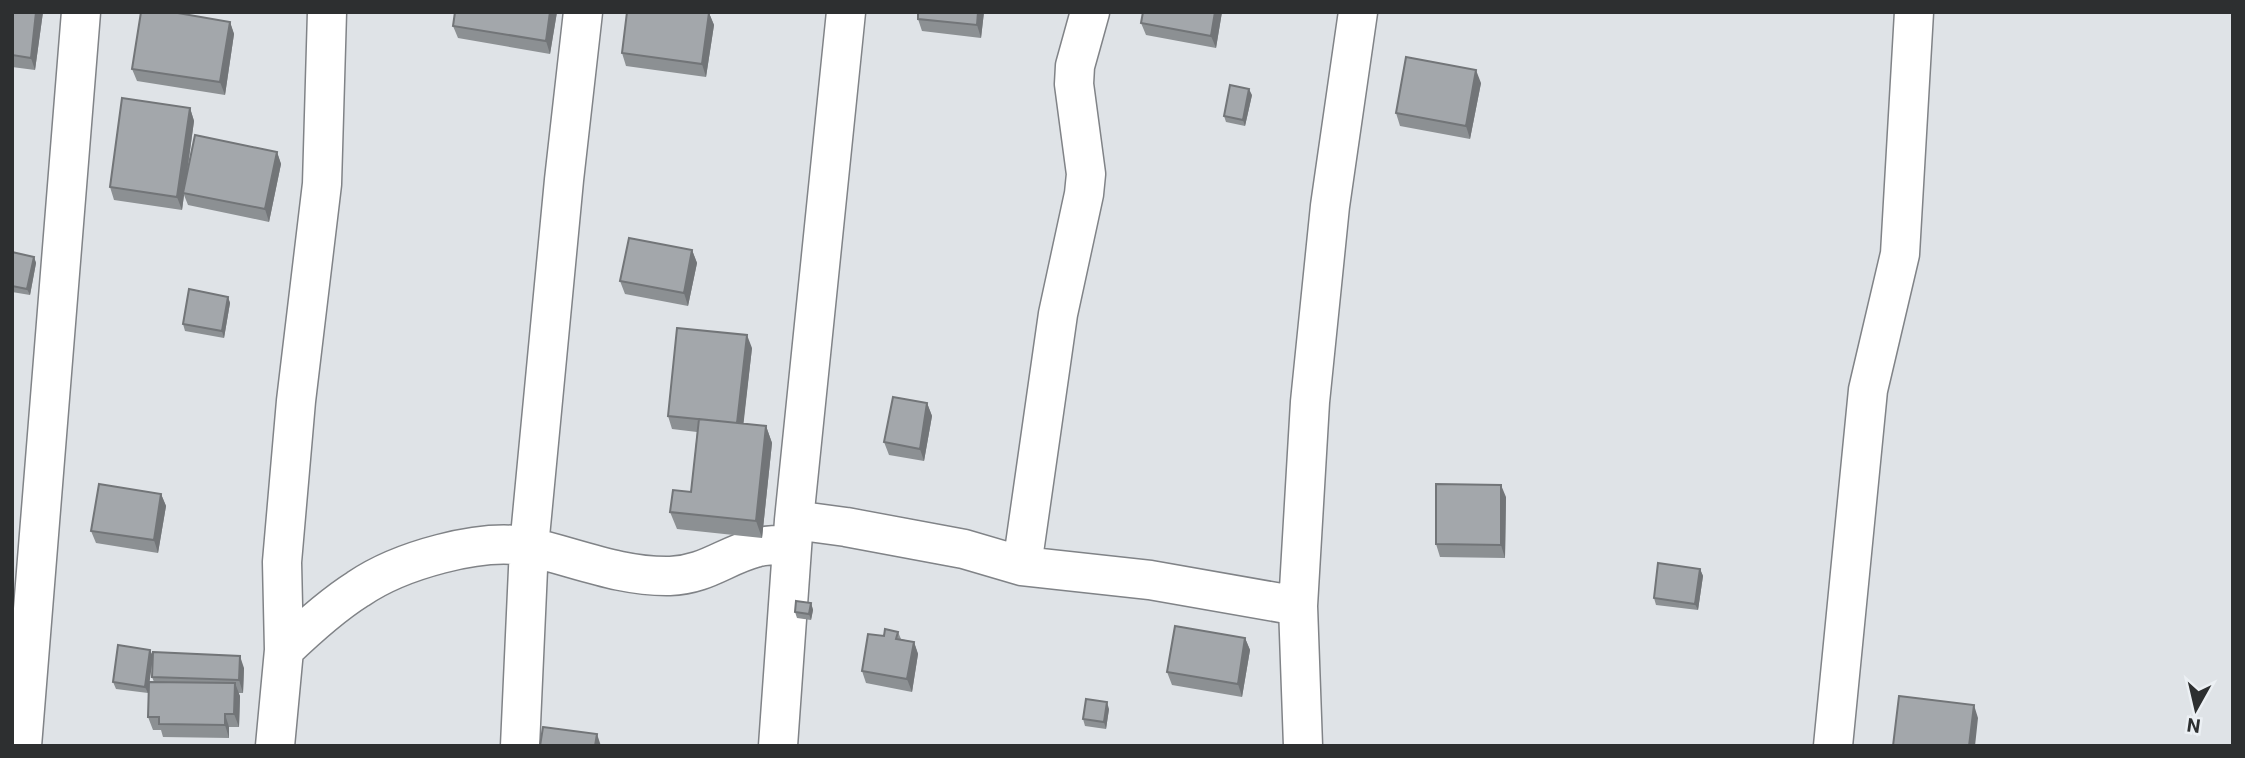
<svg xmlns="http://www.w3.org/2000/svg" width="2245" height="758" viewBox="0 0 2245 758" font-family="Roboto,sans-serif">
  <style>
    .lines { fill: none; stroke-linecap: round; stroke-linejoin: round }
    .minor-casing { stroke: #808387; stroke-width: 41 }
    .minor { stroke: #fff; stroke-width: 38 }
    .wall { fill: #8c9093; fill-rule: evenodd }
    .shaded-wall { fill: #727578 }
    .building { fill: #a3a7ab; stroke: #727578; stroke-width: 2 }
  </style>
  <rect width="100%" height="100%" fill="#dfe3e7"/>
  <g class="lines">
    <g class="minor-casing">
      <path id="minor" d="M794,520l52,7 118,22 58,17 128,14 148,26
        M1022,566l36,-252 26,-120 2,-20 -12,-90 1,-18 15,-54
        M284,650c23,-22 47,-44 74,-61 41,-28 123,-52 172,-42 47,11 91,30 140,29 35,-1 55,-20 85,-28 12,-4 25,-3 37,-3
        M22,746l59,-734
        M275,746l9,-96 -2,-88 14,-161 26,-217 5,-172
        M520,746l9,-199 35,-367 19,-168
        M778,746l16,-226 52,-508
        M1303,746l-5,-140 12,-204 20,-196 28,-194
        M1833,746l35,-356 32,-136 14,-242"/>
    </g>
    <use href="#minor" class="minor"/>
  </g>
  <path class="wall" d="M12,12h31l-8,58 -23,-3z
    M557,12l-7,42 -92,-16 -5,-12z
    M984,12l-3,26 -59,-7 -4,-12z
    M1143,12h79l-6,36 -70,-13 -5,-12z
    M709,13l5,12 -8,52 -80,-11 -4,-13z
    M230,22l4,12 -9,61 -88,-14 -5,-12z
    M1481,83l-11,56 -70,-13 -4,-13z
    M1252,95l-7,31 -19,-4 -2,-6z
    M190,108l4,13 -7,53 90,-22 4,12 -12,58 -81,-17 -4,-10 -2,15 -68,-10 -4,-13z
    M692,250l5,13 -9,43 -63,-12 -5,-13z
    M12,252l22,5 2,6 -6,32 -18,-3z
    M228,297l2,6 -6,35 -39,-7 -2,-7z
    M752,348l-9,76 23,2 6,17 -10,95 -85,-9 -7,-17 21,-20 6,-60 -25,-3 -4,-13z
    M927,403l5,13 -8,45 -35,-6 -5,-13z
    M161,494l5,12 -8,47 -62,-10 -5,-12z
    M1506,497l-1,61 -65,-1 -4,-13z
    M1700,569l3,7 -5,34 -42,-5 -2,-7z
    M811,603l2,7 -2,10 -14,-2 -2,-6z
    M898,632l3,7 13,3 4,12 -6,38 -46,-9 -4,-12 22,-35z
    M1245,638l5,12 -8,47 -70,-12 -5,-13z
    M150,650l3,6 91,12 -1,25h-5l2,3 -1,31h-10v11l-66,-1 -2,-7h-8l-5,-13v-30v6l-32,-4 -3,-7zM153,658l-1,19 2,5h-5z
    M1109,709l-3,20 -21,-3 -2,-7z"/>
  <path class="shaded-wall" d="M36,12h7l-8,58 -4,-12z
    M550,12h7l-7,42 -4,-13z
    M978,12h6l-3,26 -4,-13z
    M1215,12h7l-6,36 -5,-12z
    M709,13l5,12 -8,52 -4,-13z
    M230,22l4,12 -9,61 -5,-13z
    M1476,70l5,13 -11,56 -4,-13z
    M1249,89l3,6 -7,31 -2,-6z
    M190,108l4,13 -10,72h-1l1,2 -2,15 -5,-13z
    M277,152l4,12 -12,58 -4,-13z
    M692,250l5,13 -9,43 -4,-13z
    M34,257l2,6 -6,32 -3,-6z
    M228,297l2,6 -6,35 -2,-7z
    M747,335l5,13 -10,89 -5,-13z
    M927,403l5,13 -8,45 -4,-12z
    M766,426l6,17 -10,95 -6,-17z
    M1501,485l5,12 -1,61 -4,-13z
    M161,494l5,12 -8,47 -4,-13z
    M1700,569l3,7 -5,34 -3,-6z
    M811,603l2,7 -2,10 -2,-6z
    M1245,638l5,12 -8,47 -4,-13z
    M914,642l4,12 -6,38 -5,-13z
    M150,650l3,7 -5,36 -3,-6z
    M240,656l4,12 -1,25 -4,-13z
    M235,683l5,13 -1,31 -5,-13z
    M1107,702l2,7 -3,20 -2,-7z
    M1974,705l4,13 -3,28h-6z
    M225,714l4,13v11l-4,-13z
    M597,734l4,12h-6z"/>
  <path class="building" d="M12,12h24l-5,46 -19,-3z
    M141,12h31l58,10 -10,60 -88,-13z
    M455,12h95l-4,29 -93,-15z
    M627,12l82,1 -7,51 -80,-11z
    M918,12h60l-1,13 -59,-6z
    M1143,12h72l-4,24 -70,-13z
    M1406,57l70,13 -10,56 -70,-13z
    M1230,85l19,4 -6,31 -19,-4z
    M122,98l68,10 -13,89 -67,-10z
    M195,135l82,17 -12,57 -82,-16z
    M629,238l63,12 -8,43 -64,-12z
    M12,252l22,5 -7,32 -15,-3z
    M189,289l39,8 -6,34 -39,-7z
    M677,328l70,7 -10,88 -69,-7z
    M893,397l34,6 -7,46 -36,-7z
    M699,419l67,7 -10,95 -86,-9 3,-22 18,2z
    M99,484l62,10 -7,46 -63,-9z
    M1436,484l65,1v60l-65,-1z
    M1658,563l42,6 -5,35 -41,-6z
    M796,601l15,2 -2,11 -14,-2z
    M1175,626l70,12 -7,46 -71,-12z
    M885,629l13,3 -2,7 18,3 -7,37 -45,-8 6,-37 16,2z
    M118,645l32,5 -5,37 -32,-5z
    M153,652l87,4 -1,24 -87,-3z
    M149,682l86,1 -1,31h-9v11l-66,-1v-7h-11z
    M1899,696l75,9 -5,41h-76z
    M1086,699l21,3 -3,20 -21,-3z
    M543,727l54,7 -2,12h-55z"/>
  <rect width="2245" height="758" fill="none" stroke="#2d2f30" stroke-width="28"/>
  <g transform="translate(2196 709) rotate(188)" stroke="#ecf0f4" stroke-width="5" paint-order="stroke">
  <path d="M0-5L12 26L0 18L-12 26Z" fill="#2d2f30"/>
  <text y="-10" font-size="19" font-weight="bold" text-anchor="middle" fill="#2d2f30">N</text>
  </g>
</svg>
